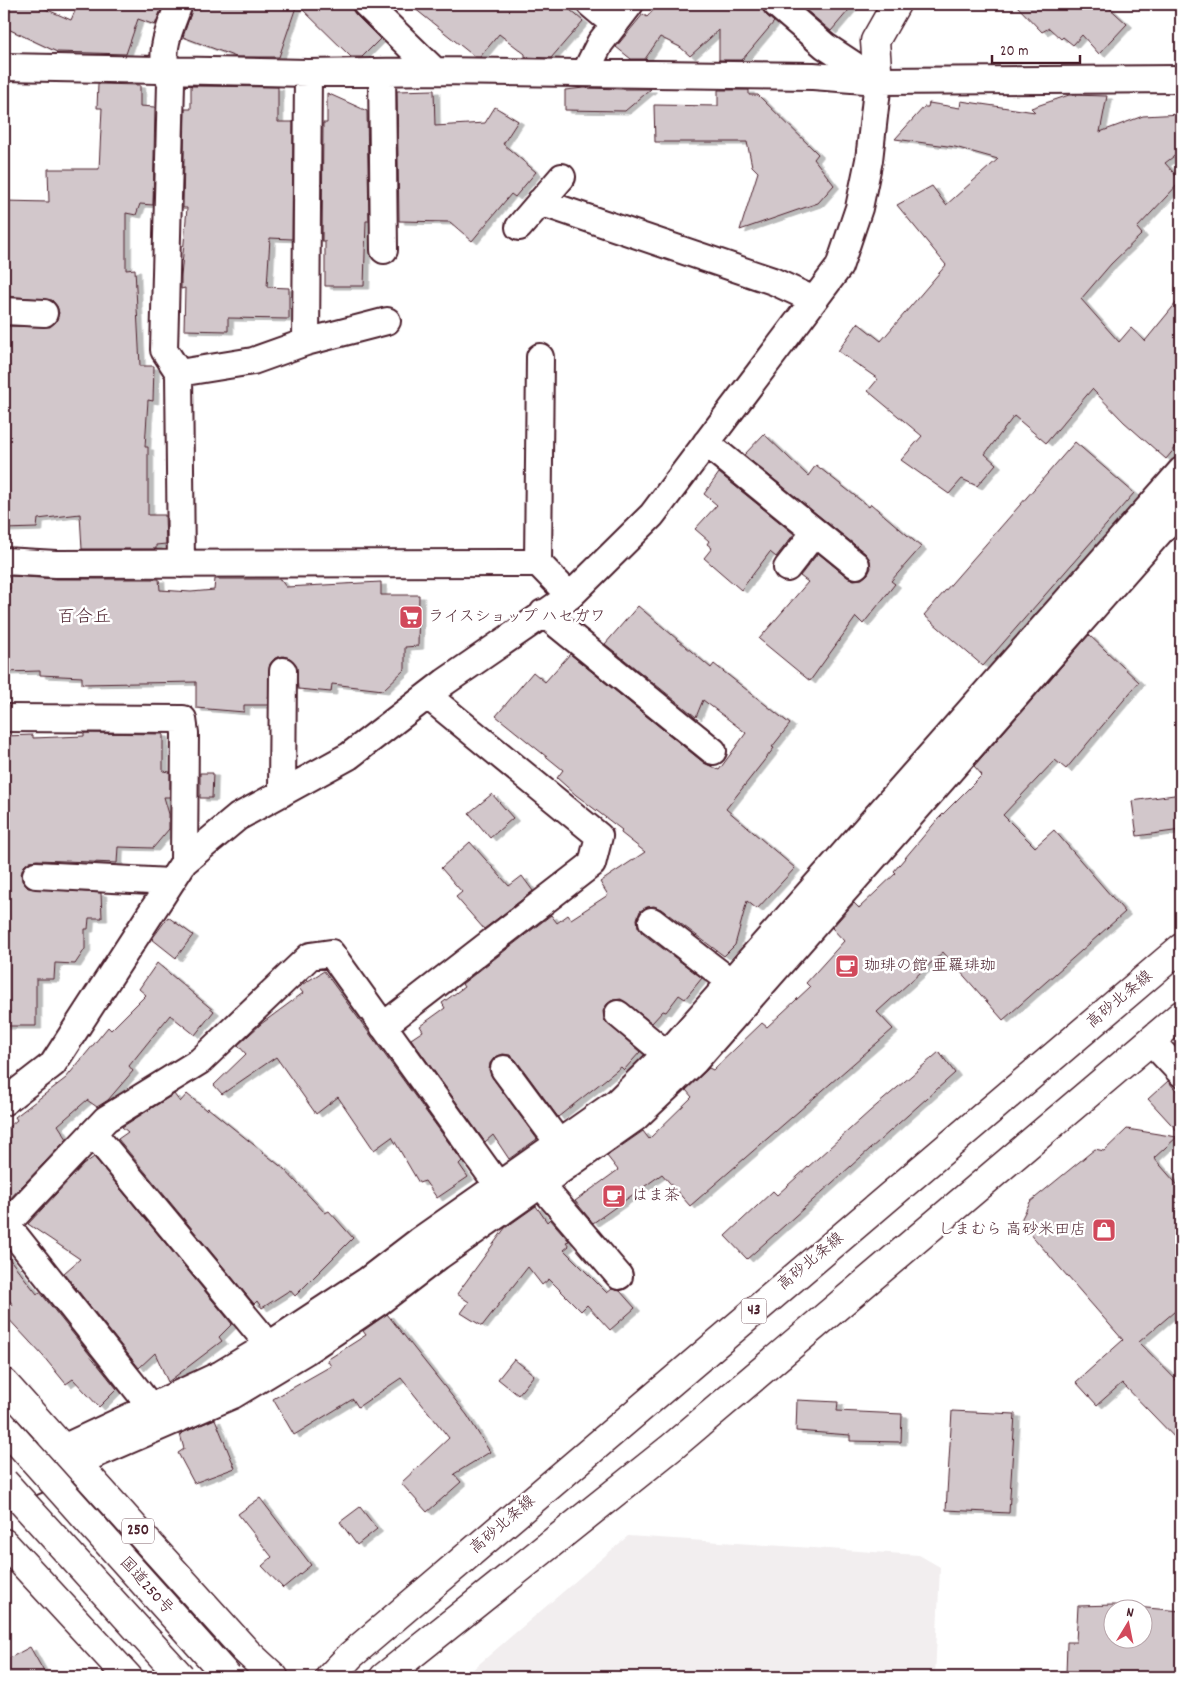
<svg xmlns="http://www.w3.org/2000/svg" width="1185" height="1681" viewBox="0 0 1185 1681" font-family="Dekko,'Klee One',sans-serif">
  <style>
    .built { fill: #f2eeef }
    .building { fill: #d2c7cb; stroke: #4a1f2b; fill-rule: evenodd; filter: url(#shadow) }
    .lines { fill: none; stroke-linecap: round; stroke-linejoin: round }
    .minor-casing { stroke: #4a1f2b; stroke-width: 30 }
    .tertiary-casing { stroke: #4a1f2b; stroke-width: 31 }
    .primary-casing { stroke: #4a1f2b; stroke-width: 31 }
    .trunk-casing { stroke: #4a1f2b; stroke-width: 31 }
    .minor { stroke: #fff; stroke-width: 26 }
    .tertiary { stroke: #fff; stroke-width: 28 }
    .primary { stroke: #fff; stroke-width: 28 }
    .trunk { stroke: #fff; stroke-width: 28 }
    .trunk-bridge-casing { stroke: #4a1f2b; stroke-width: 31; stroke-linecap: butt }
    .trunk-bridge { stroke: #fff; stroke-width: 28 }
    .labels { text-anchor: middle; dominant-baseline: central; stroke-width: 5; stroke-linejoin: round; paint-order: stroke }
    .shield { fill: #fff; stroke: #80626b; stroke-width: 1 }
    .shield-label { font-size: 15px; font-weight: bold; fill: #4a1f2b }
    .poi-label { font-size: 16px; fill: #4a1f2b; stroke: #fff; text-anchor: start }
    .street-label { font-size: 16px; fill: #4a1f2b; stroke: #fff }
    .neighbourhood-label { font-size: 18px; fill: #4a1f2b; stroke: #fff }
  </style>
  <defs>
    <filter id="shadow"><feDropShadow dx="5.5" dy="3" stdDeviation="0" flood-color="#0004"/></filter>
  </defs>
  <rect width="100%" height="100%" fill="#fff"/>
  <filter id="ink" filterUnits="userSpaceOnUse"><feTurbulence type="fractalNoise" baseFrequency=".02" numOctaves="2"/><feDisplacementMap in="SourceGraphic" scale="10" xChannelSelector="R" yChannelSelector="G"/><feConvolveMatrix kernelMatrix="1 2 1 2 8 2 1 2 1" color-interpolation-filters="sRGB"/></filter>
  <g filter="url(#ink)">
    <path class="built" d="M628,1536l291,19 21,12 -5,110h-471z"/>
    <path class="building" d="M4,4h30l37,16 7,-16h85l-8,21 -17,-6 -12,35 -69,-2 -53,-25z
      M194,4h143l7,5 5,-5 7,11 24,24 -18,18h-11l-54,-53 -18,53h-43l-53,-20z
      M409,4h154l20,17 -32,37 -26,-1v-3l-26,-20 -19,23h-5z
      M659,4h102l5,11 8,7 -32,38h-23v-30l-29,26 -10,-9 -20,-10 -15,22h-14l-15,-12 27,-33 4,3z
      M799,4h55l-23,27z
      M1015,4h90l22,20 -28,30 -17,-19 -9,10 -10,-8 -2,2 -12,-11 -7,4z
      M98,84l42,1v21l15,1 -2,98 -13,-1 -4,11 -10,-2v57l9,-1 5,97h14l-1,35 -5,-1 -3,47h3v68h17l1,29 -10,1v4h-74l-2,-35 -42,5 -1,9 -33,1 2,-203 44,1 6,-5 3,-9 -2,-7 -5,-6 -46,-4 -2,-2v-93l45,1 -1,-33h51l3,-61h-5z
      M191,86l87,1v35h15l-1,117 -22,-1 -3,49 22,1v31l-61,-1v13l-44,-1 1,-42 -4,1v-12l6,-69h-4l2,-99h6z
      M584,88l40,1h27l-26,22 -60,-1v-20z
      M434,90l1,36 50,-3 10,-16 23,14 -15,23 33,28 -21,25 -4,-3 -39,47 -22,-19 -51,-1 -2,-130z
      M718,90h31v5h9l60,59 -4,5 20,26 -16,18 -78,27 18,-58 -6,-6 -5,-24h-92l-1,-37 64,1z
      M327,93l40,18 2,110h-3l-2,65h-39v-45h-3l1,-118h4z
      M1069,95l38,1 -7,36 43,-16 38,-2v37l-16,12 16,18 -44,47 5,6 -31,30 -30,35 38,43 12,-14 14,13 36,-44v144l-15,18 -42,-37 -32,-33 -46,54 -32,-27 -29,38 11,10 -19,22 -15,-7 -13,15 -48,-34 21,-24 -54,-45 10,-12 -40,-28 20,-28 23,18 65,-76 -49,-60 35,-19 14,19 52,-46 -43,-12 -60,-8 29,-32h4l1,-4 31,5 1,-7 74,11 -4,-4z
      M764,434l44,42 8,-11 53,42 2,-3 50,43 -30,34 4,3 -32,40 -7,-7 -46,64 -51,-42 49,-57 -8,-6 18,-23 29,24 7,3 8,-1 6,-5 3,-6 -1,-8 -5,-7 -121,-98z
      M1075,442l59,51 -151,173 -59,-51z
      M719,473l75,61 -18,23 -6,-5 -29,38 -37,-32 8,-10 -5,-4 2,-3 -14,-12 22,-24 -13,-11z
      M10,576l46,3h103l1,11 31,2 23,-2 1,-11h65l6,8 95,-5v13h38l-1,51 -13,1v22l-22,21 -51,-6 -1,8 -33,-3 -2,-25 -6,-6 -7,-2 -8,2 -5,6 -2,41h-24v7l-48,-4v-26l-114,2v-7l-42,-2v-4l-36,1v-82l6,-1z
      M638,606l73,62 3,-4 76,60 -18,23 2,1 -48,61 69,59 -38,41 -10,-8 -12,44 -11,11 -63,-47 -7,-3 -7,1 -7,4 -3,8 1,8 4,6 60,45 -17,21 -6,-4 -13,17 -3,-1 -11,12 -31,-24 -8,1 -6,4 -4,7 1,9 36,32 -16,18 -3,-3 -63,50 -42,-57 -6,-5 -7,-1 -8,3 -5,6 -1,7 3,7 45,62 -28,20 -16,-24 -8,7 -74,-103 12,-8 -3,-5 25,-18 -3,-5 22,-16 -2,-3 89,-69 6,8 11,-8 3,4 37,-24 -8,-13 45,-30 -24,-19 1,-3 -46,-35 -19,-17 6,-8 -67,-54 37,-44 12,10 25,-28 134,109 15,7 27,-37 -43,-33 -7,17 -91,-73z
      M1089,635l50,47 -73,87 -11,-9 -52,55 32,32 19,-17 71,82 -122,108 -60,-68 -66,60 16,17 -203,177 -28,-32 -69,49 -18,-22 43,-31 -11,-14 36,-25 6,8 43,-42 -6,-7 23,-22 4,2 49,-47 5,4 43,-40 -4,-4 38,-42 -12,-13 22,-25 5,5 37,-35 -2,-2 44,-52 44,-44 -8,-9z
      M84,733l79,1v37l7,1v25h-6l5,17v15l-16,19 -35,-1 -1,16 -80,-3 -7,1 -6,5 -3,8 1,7 6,7 73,5 1,25h-13l-1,11h-3v20l-10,15 -20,-1 -1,16h-18v47h-32v-290l29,-1v3l51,-2z
      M200,773h13l-1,25h-12z
      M492,794l21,24 -23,20 -21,-25z
      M1181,794v36l-44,6 -5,-35z
      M470,842l39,44 13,-10 11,15 -49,38 -28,-32 6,-5 -21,-24z
      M168,917l25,18 -17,23 -24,-19z
      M157,963l57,48 -19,24 -25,-20 -41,51 4,5 -25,29 -11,7 -10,-7 -29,25 9,14 -63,66v-74l13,-11 -2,-3 51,-39 42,-51 3,3 35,-35 -7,-6z
      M324,971l138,190 -3,3 9,13 -31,21 -12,-17 -6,2 -27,-46 -18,13 -36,-53 -22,17 -40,-57 -54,37 -8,-9 32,-31 -8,-9 23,-21 42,-31 -4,-5 4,-4z
      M939,1052l16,21 -208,186 -22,-23 48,-45 4,4 93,-84z
      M1168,1081l13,15v39l-33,-36z
      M174,1094l6,8 7,-8 19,16 2,-2 76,61 41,44 4,-2 24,27 -58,58 -5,-6 -28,18 -5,-7 -3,3 -136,-165 10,-7 -6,-5z
      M1127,1129l50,8 -23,21 27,31v117l-42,36 42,43v59l-59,-61 -25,22 -21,-23 47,-42 -103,-118 10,-20 65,-53 9,2z
      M94,1157l138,167 -13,13 3,4 -54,41 -13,-29 -16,15 -75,-95 16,-14 -52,-35 55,-59z
      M536,1206l11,16 3,-3 19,22 -3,1 3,4 -5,4 43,43 5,-4 8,2 15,17 -25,22 -23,-25 -6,6 -32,-32 -7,6 -14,-18 -46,59 -21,-13 8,-11 -12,-8 48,-66z
      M4,1252l33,42 3,-2 77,97 -18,18 -26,-28 -7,5 -23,-28 -39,-42 9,-9 -9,-12z
      M387,1314l80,101 23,37 -36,22 7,8 -34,30 -26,-29 48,-45 -48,-60 -43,29 -5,-8 -59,36 -21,-36 58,-33 -4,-6 39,-25 -3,-4z
      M514,1359l20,16 -16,20 -20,-16z
      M797,1400l41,2 -1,9 65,3 -1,28 -51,-1v-6l-54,-4z
      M952,1411l63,3 -6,99 -63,-3z
      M215,1419l20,49 -41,15 -16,-30 6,-4 -4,-15z
      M260,1498l51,67 -28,23 -21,-22 10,-9 -34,-43z
      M360,1507l17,22 -20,16 -17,-23z
      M1113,1605l68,6v66h-55l-60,-3 1,-32h9l2,-36zM1112,1608h30v30h-30z
      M30,1647l17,30h-43v-16z"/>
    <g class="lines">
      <g class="minor-casing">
        <path id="minor" d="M179,4c-11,29 -22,49 -8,79l-7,267 15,23 2,191
          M366,4l69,67
          M590,4l24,20
          M4,67l304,6 127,-2 378,5 65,5 303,-2
          M382,72l2,178
          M585,73l15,-30 30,-39
          M540,202l233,79 41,19
          M519,227l43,-50
          M4,311l40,2
          M306,342l2,-269
          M179,373l74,-12 53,-19 81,-21
          M706,443l150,122
          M4,561l52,3 482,-1 32,33
          M538,563l2,-206
          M787,568l28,-36
          M543,613l170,138
          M4,718l179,1 2,14 -1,129
          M282,793l1,-122
          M36,875l134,7
          M652,921l79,61
          M618,1014l48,40
          M383,1026l209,-162 7,-28 -171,-140
          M1151,1041l30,32
          M504,1069l54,73
          M4,1102l49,-38 131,-202 54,-45 111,-61 96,-74 125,-86 82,-81 187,-248 20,-59 10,-48 9,-79 -53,-35 -49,-42
          M93,1133l176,212
          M540,1184l79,92
          M6,1224l144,182
          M4,1227l102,-108 94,-58 110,-105 21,-3 176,245
          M4,1471l59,-23 158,-74 48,-29 99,-65 51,-39 198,-139 58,-57 506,-574
          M4,1494l229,-99 73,-44 73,-49 60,-46 196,-138 60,-57 486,-553"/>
      </g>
      <g class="tertiary-casing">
        <path id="tertiary" d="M878,81l-3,-40 21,-37"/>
      </g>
      <g class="primary-casing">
        <path id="primary" d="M330,1677l21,-22 830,-707
          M384,1677l288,-230 509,-432"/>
      </g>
      <g class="trunk-casing">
        <path id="trunk" d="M4,1383l242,268 28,26
          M4,1543l124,134"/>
      </g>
      <use href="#minor" class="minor"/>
      <use href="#tertiary" class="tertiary"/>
      <use href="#primary" class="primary"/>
      <use href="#trunk" class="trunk"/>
      <g class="trunk-bridge-casing">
        <path id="trunk-bridge" d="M4,1427l224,250
          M4,1482l177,195"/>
      </g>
      <use href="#trunk-bridge" class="trunk-bridge"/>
    </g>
  </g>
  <defs>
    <g id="supermarket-square" transform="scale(1.25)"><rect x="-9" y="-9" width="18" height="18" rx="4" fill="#d1495b" stroke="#fff"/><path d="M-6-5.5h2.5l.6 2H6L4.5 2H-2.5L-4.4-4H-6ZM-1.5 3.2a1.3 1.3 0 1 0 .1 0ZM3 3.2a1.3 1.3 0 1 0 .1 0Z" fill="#fff"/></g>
    <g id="cafe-square" transform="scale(1.25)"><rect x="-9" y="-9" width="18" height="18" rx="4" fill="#d1495b" stroke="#fff"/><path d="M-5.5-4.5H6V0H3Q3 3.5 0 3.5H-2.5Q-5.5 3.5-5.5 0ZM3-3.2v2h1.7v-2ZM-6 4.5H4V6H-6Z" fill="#fff"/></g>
    <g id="shop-square" transform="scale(1.25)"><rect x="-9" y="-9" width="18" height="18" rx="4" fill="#d1495b" stroke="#fff"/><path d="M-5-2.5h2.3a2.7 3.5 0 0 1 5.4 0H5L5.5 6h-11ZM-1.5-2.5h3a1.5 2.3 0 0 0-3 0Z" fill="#fff"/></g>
  </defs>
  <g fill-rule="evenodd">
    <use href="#supermarket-square" x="411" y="617"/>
    <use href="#cafe-square" x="847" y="966"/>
    <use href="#cafe-square" x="614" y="1196"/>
    <use href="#shop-square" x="1104" y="1230"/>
  </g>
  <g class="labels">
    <g class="shield">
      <rect x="741.5" y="1298.5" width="25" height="25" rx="4"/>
      <rect x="122" y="1518.5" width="32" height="25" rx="4"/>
    </g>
    <g class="shield-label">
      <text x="754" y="1311">43</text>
      <text x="138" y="1531">250</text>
    </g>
    <g class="poi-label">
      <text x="428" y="617">ライスショップ ハセガワ</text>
      <text x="864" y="966">珈琲の館 亜羅琲珈</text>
      <text x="632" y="1196">はま茶</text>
      <text x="1086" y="1230" text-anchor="end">しまむら 高砂米田店</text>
    </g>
    <g class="street-label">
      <text transform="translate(1120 1000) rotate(-40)">高砂北条線</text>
      <text transform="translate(811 1262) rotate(-40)">高砂北条線</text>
      <text transform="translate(503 1525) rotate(-41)">高砂北条線</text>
      <text transform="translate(146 1586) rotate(48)">国道250号</text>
    </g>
    <g class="neighbourhood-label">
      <text x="84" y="618">百合丘</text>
    </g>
  </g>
  <rect width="1185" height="1681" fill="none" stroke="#fff" stroke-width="20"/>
  <rect x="10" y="10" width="1165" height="1661" fill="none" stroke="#4a1f2b" stroke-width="2" filter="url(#ink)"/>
  <g transform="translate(1128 1624) rotate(10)"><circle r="24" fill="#ffffff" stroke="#b7a5aa"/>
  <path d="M0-4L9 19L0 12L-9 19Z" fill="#d1495b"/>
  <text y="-8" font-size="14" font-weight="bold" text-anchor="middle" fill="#4a1f2b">N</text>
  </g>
  <path d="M992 55v8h88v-8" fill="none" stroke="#4a1f2b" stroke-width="2.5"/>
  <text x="1000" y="55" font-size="15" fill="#4a1f2b" stroke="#ffffff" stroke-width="4" paint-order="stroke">20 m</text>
</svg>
